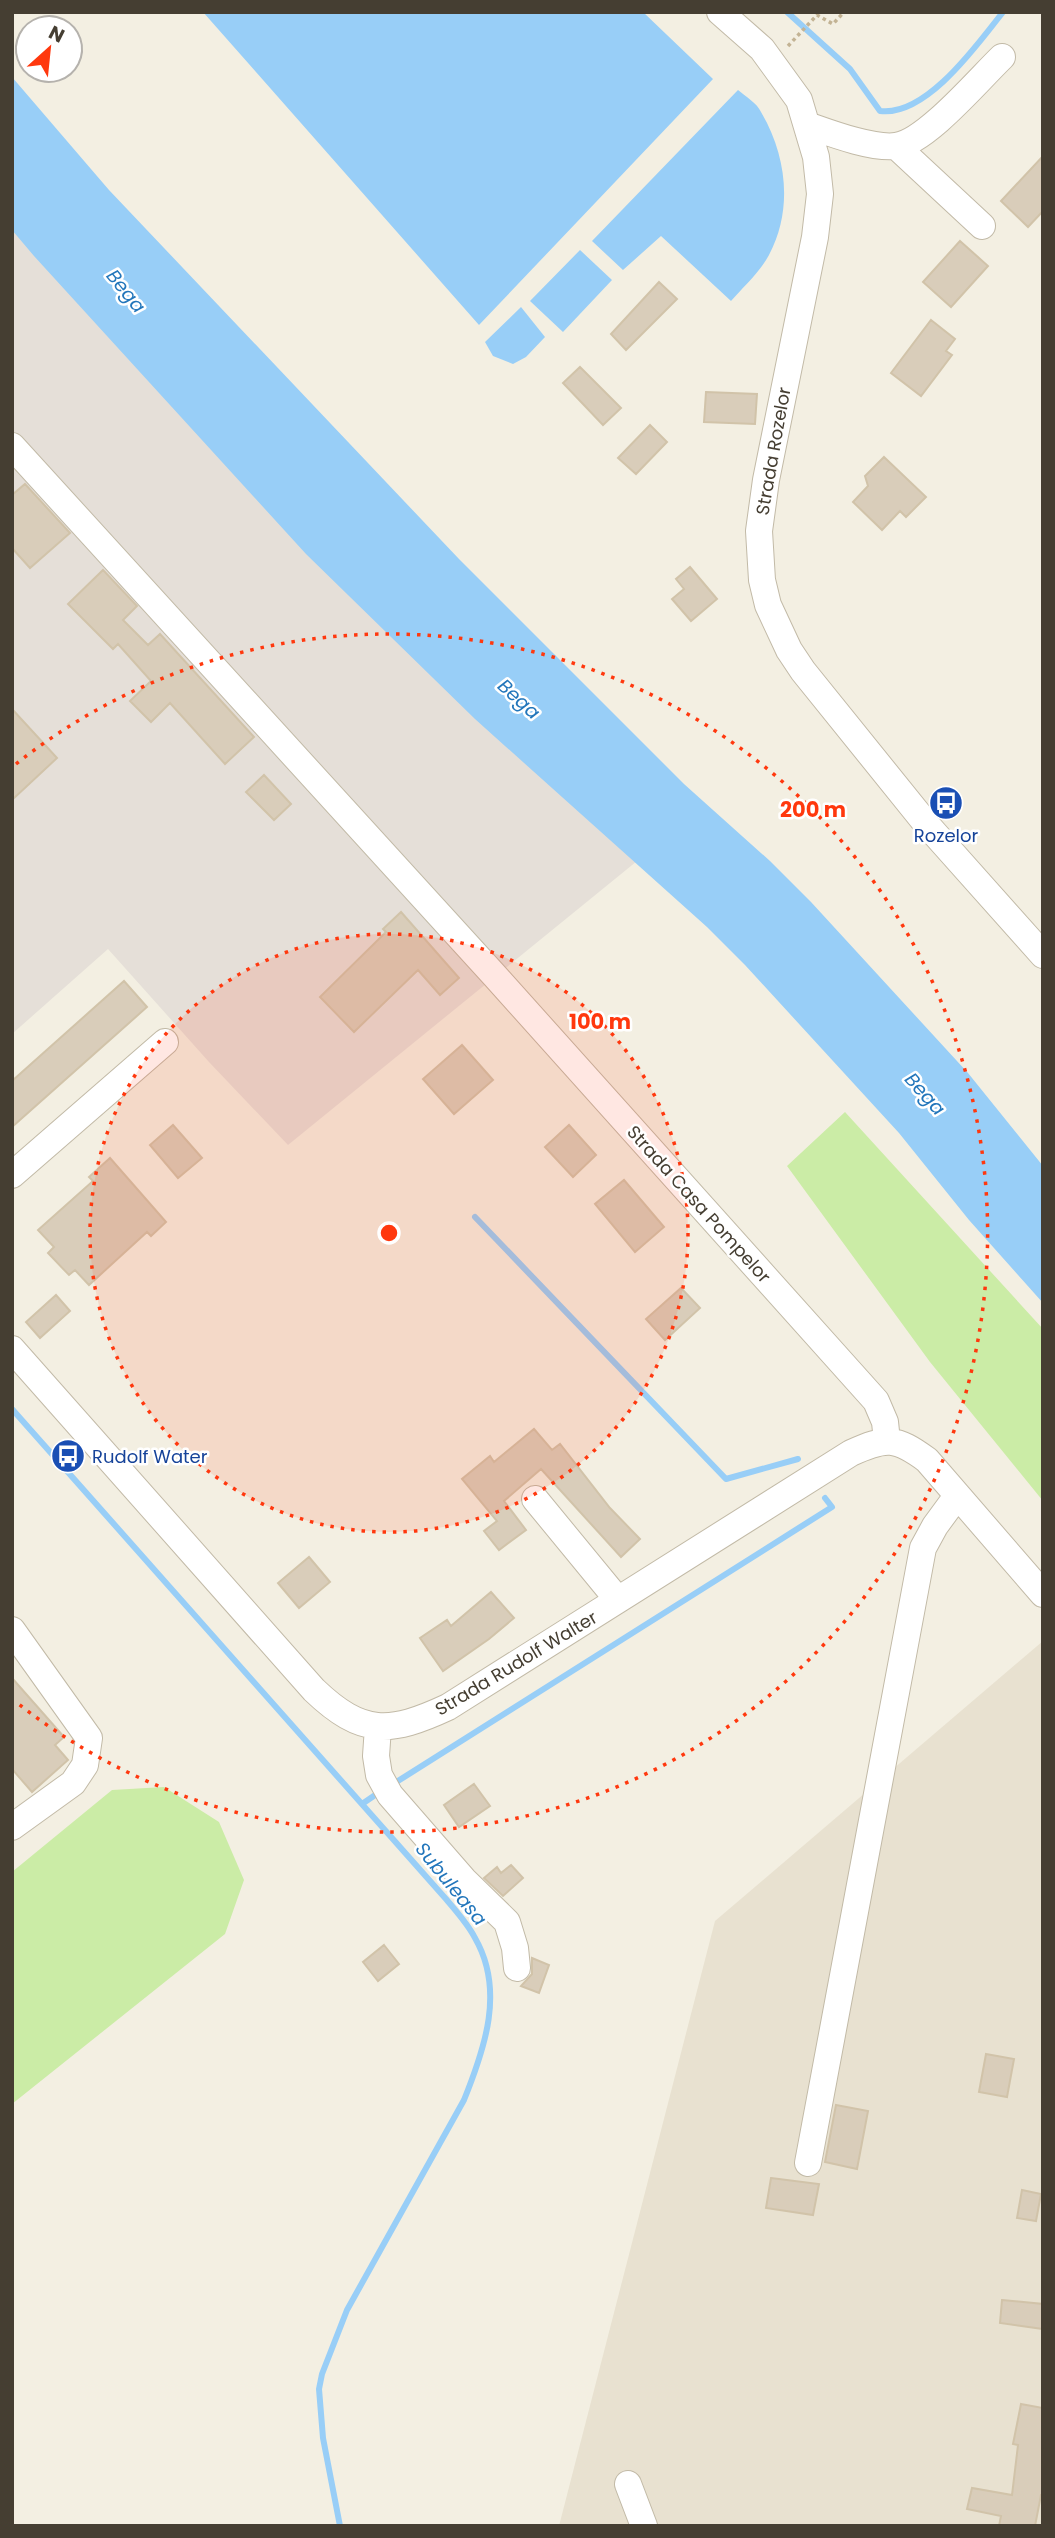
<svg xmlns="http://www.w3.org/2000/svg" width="1055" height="2538" viewBox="0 0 1055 2538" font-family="Poppins,sans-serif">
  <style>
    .residential { fill: #e8e1d0 }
    .industrial { fill: #e5dfd8 }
    .green { fill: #cbeca6 }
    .water { fill: #98cef7 }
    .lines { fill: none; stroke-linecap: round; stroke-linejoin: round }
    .stream { stroke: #98cef7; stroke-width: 6 }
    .building { fill: #d9cdba; stroke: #d1c3a9; stroke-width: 2 }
    .minor-casing { stroke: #c2baa7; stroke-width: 28 }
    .path { stroke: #c3b394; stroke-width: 3.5; stroke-dasharray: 3.5 3.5; stroke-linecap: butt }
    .minor { stroke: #fff; stroke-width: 26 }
    .ring { fill: none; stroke: #ff380e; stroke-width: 3.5; stroke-dasharray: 3.5 7 }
    .labels { text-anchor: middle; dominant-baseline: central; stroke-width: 5; stroke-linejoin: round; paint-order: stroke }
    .street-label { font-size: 18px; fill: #453e32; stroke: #fff }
    .transit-label { font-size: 18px; fill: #164399; stroke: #fff }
    .water-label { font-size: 19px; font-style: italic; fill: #2276bb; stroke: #fff }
    .centre { fill: #ff380e; stroke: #fff; stroke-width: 3.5 }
    .ring-label { font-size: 21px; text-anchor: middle; font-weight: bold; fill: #ff380e; stroke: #fff; stroke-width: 5; stroke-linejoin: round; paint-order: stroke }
  </style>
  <rect width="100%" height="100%" fill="#f3efe2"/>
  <path class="residential" d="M1043,1641v885h-484l156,-605z"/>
  <path class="industrial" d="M12,218l630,639 -354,288 -79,-83 -101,-113 -96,85z"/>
  <path class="green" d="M845,1112l198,217v172l-113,-139 -143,-196z
    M164,1787l55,35 25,58 -19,54 -213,170v-232l100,-82z"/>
  <path class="water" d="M203,12h440l70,67 -234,246z
    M12,77l97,113 350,369 225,225 86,77 41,41 157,171 75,93v137l-74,-83 -70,-87 -154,-168 -38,-38 -232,-208 -169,-165 -272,-298 -22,-26z
    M738,90c7,6 19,13 23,22 26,44 32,98 8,143 -9,17 -26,32 -38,46l-70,-65 -38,34 -31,-29z
    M580,250l32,30 -49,52 -33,-31z
    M521,307l24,30 -19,20 -13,7 -20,-8 -8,-14z"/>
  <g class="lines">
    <path class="stream" d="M787,12l63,57 30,42c46,6 97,-66 123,-99
      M475,1217l251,262 72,-20
      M12,1409l434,490c10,12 22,25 29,39 30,52 10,110 -11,162l-117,210 -25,64 -3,15 4,49 17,88
      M390,1786l442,-279 -7,-9
      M362,1804l19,-13"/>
  </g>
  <path class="building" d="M1043,156v55l-15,16 -27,-26z
    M960,241l28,25 -37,41 -28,-25z
    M659,282l18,17 -51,51 -15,-16z
    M931,320l24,19 -9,12 6,4 -31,41 -30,-23z
    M580,367l41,41 -18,17 -40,-42z
    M706,392l51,2 -2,30 -51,-2z
    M650,425l17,17 -31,32 -18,-16z
    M884,457l42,40 -20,20 -6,-6 -18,19 -29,-28 15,-16 -3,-10z
    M25,484l45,49 -40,35 -18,-20v-53z
    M690,567l27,32 -26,22 -19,-22 12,-10 -8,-10z
    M103,570l34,36 -14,14 25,25 12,-11 94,103 -29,27 -55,-61 -19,19 -21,-21 21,-20 -33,-37 -5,5 -45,-45z
    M12,709l45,49 -45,42z
    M264,775l27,29 -17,16 -28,-28z
    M401,912l58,66 -19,17 -22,-25 -64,62 -34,-35 66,-65 -3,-3z
    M124,981l23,26 -135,120v-46z
    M462,1045l31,35 -39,34 -31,-35z
    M173,1125l29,33 -24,20 -28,-33z
    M569,1125l27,30 -23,22 -28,-30z
    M110,1158l56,64 -15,14 -4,-4 -58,53 -14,-15 -6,5 -21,-22 6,-6 -16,-17 55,-49 -4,-4z
    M624,1180l40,47 -29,25 -40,-48z
    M681,1288l19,20 -35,32 -19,-21z
    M56,1295l14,16 -30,27 -14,-16z
    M534,1429l18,21 8,-6 50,64 30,31 -19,18 -80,-88 -37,32 22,29 -27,20 -15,-19 13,-10 -35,-42 28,-23 4,6z
    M309,1557l21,25 -31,26 -21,-25z
    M491,1592l23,26 -25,21 -46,32 -23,-33 27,-18 4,6z
    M12,1678l52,59 -9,8 13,15 -36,32 -20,-23z
    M474,1784l16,22 -31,21 -15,-22z
    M511,1865l12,13 -20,18 -19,-18 13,-11 4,6z
    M384,1945l15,19 -21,17 -15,-19z
    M532,1958l17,7 -10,28 -18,-7 11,-12z
    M986,2054l28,5 -7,38 -28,-5z
    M836,2105l32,6 -11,58 -32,-7z
    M771,2178l48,6 -6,31 -47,-7z
    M1022,2190l19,4 -5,27 -19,-3z
    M1002,2300l41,4v25l-43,-6z
    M1021,2404l22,4v87h-2l-6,31h-36l2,-10 -34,-7 5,-21 40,7 6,-50 -5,-1z"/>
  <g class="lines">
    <g class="minor-casing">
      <path id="minor" d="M720,12l42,37 37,51 17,57 4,37 -5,43 -49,243 -7,51 3,49 6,25 21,45 14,21 125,155 115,129
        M807,125c23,8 65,24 89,21 30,-4 83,-67 106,-89
        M896,146l86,80
        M12,446l483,530 381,425 9,21 2,19
        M12,1175l153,-133
        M12,1349l302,341c48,46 76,44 134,17l403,-254c35,-16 45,-16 76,7l116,134
        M535,1499l83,101
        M12,1630l77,108 -4,27 -12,18 -61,44
        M378,1727l-2,29 3,19 11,20 74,85 43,42 8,26 2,20
        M808,2163l115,-615 12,-22 22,-30
        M628,2484l16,42"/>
    </g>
    <path class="path" d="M788,46l29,-31 16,9 11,-12"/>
    <use href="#minor" class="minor"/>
  </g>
  <circle cx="389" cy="1233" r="299" fill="#ff380e" fill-opacity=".12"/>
  <g class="ring">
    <circle cx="389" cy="1233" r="299"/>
    <path d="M16 764A599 599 0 1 1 16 1702"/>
  </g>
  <defs>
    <g id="bus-disc" transform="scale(1.75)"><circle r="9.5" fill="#1a4fb4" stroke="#fff"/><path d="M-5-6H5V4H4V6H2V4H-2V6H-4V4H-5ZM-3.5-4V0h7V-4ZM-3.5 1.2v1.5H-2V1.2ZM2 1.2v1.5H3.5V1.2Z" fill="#fff"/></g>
  </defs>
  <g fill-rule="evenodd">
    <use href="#bus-disc" x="946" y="803"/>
    <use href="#bus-disc" x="68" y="1456"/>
  </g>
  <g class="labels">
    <g class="street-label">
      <text transform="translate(773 451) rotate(-80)">Strada Rozelor</text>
      <text transform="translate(699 1204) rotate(48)">Strada Casa Pompelor</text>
      <text transform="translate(516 1663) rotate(-31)">Strada Rudolf Walter</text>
    </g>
    <g class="transit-label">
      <text x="946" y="835">Rozelor</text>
      <text x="92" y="1456" text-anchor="start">Rudolf Water</text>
    </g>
    <g class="water-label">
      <text transform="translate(126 291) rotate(51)">Bega</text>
      <text transform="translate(519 699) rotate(42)">Bega</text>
      <text transform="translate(925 1094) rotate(48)">Bega</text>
      <text transform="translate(451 1884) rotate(51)">Subuleasa</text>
    </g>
  </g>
  <circle cx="389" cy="1233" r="10" class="centre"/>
  <g class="ring-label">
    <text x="813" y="817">200 m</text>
    <text x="600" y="1029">100 m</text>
  </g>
  <rect width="1055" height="2538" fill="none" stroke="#453e32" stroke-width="28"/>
  <g transform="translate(49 49) rotate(27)"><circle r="33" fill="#ffffff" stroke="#b5b2ad" stroke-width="2"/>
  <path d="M0-5L12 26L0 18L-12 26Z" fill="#ff380e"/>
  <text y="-10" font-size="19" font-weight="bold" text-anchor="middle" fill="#453e32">N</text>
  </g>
</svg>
